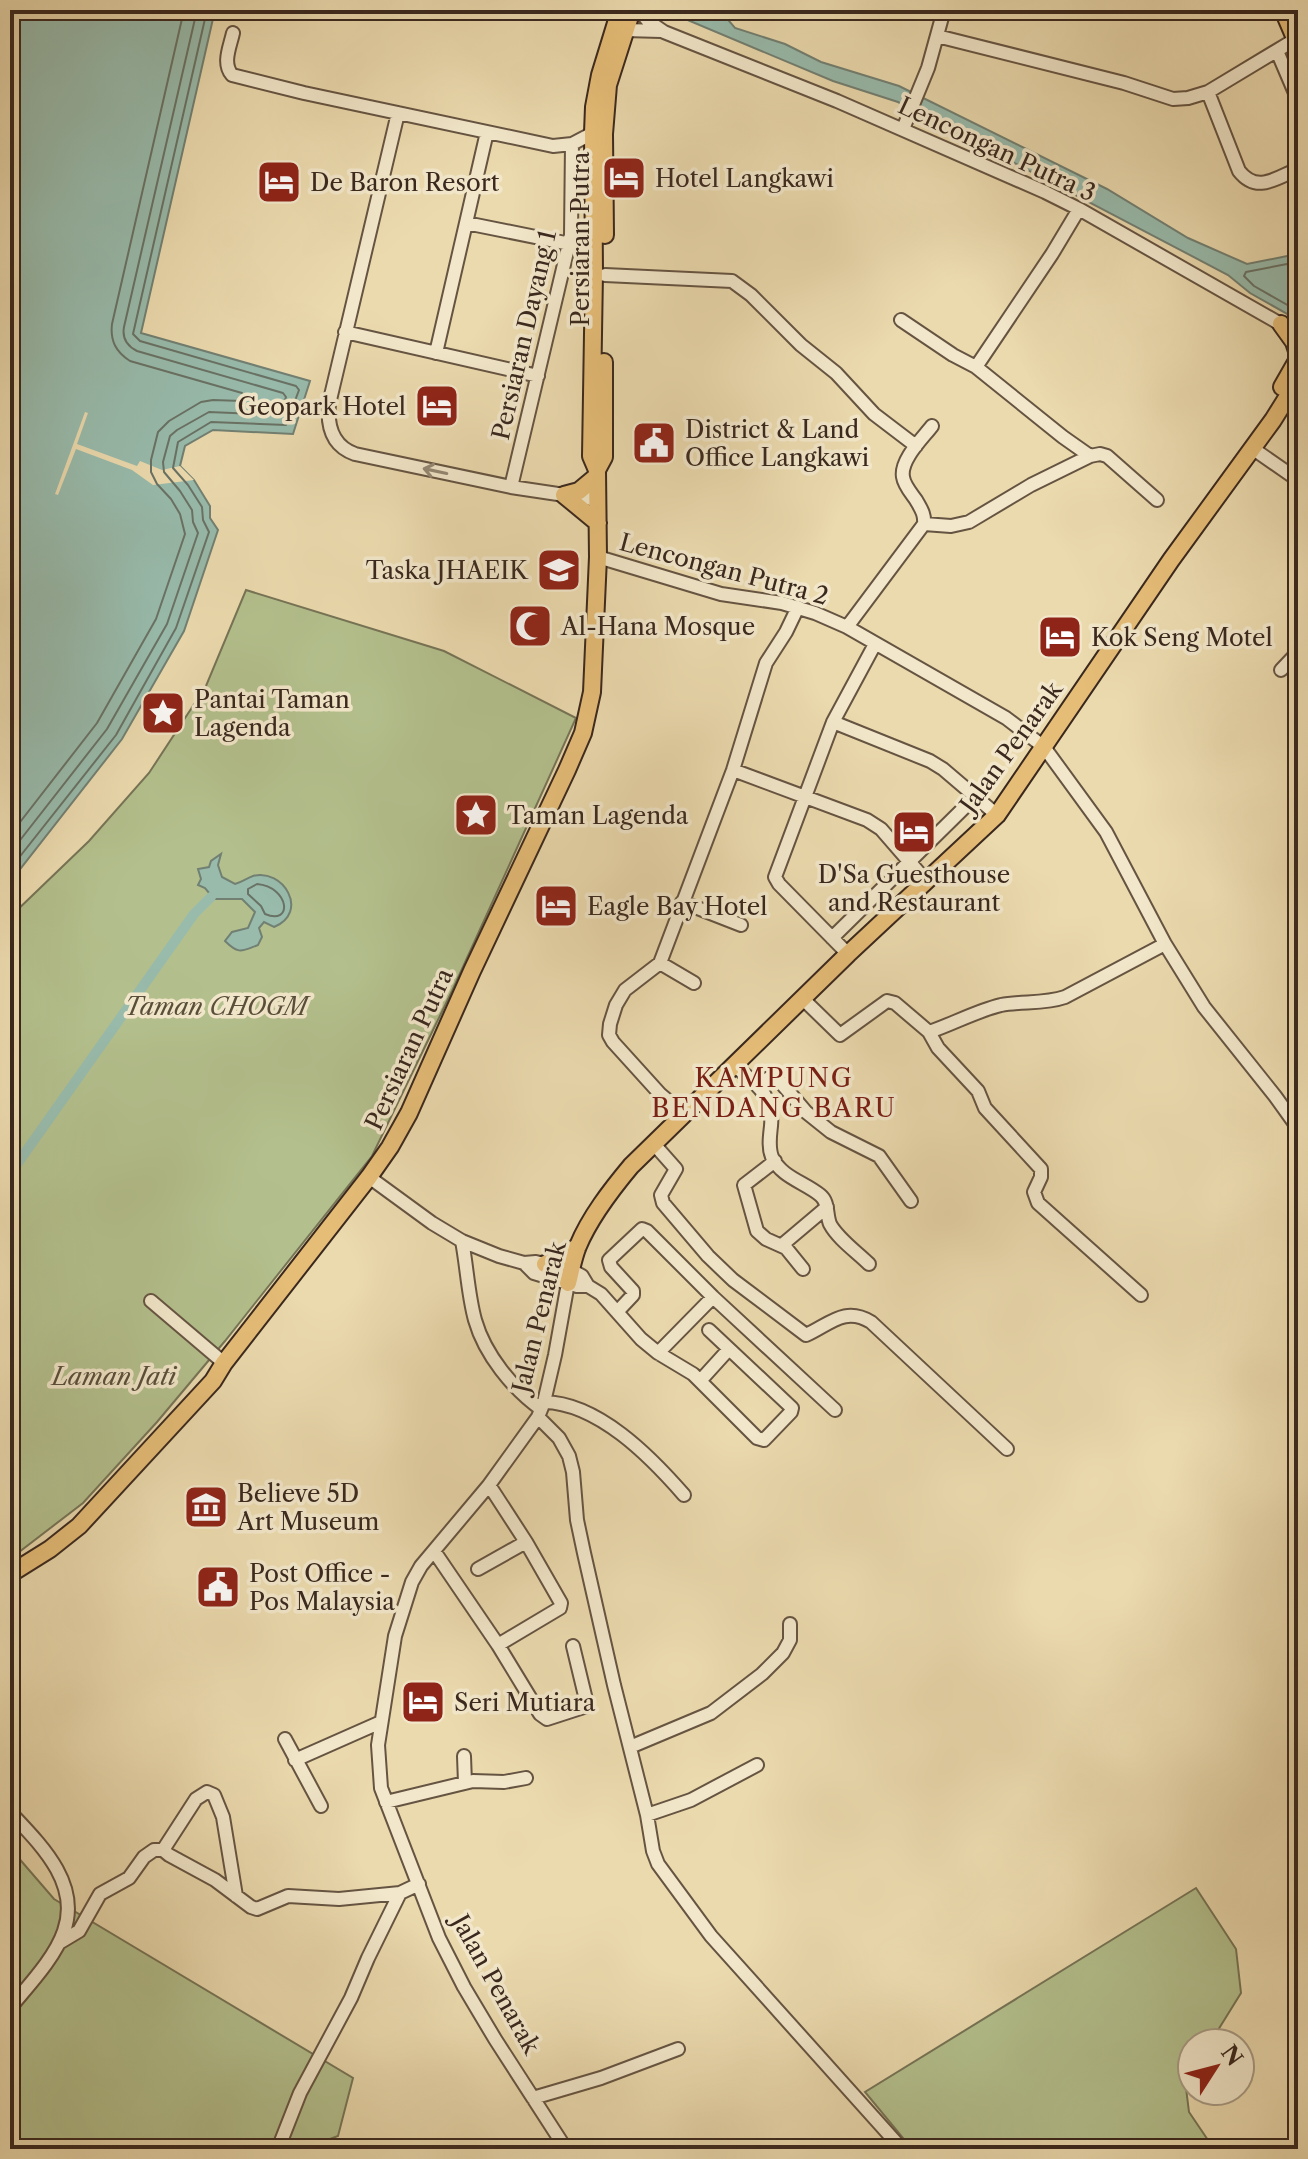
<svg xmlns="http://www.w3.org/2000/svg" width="1308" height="2159" viewBox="0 0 1308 2159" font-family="'Libre Caslon Text',serif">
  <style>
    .green { fill: #b3c08d; stroke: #767456; stroke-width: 2 }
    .water { fill: #98bbac; stroke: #728073; stroke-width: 2 }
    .pier { fill: #ebdaae }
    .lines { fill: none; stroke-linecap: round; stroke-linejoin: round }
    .shore { stroke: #697265; stroke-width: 2 }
    .canal { stroke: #98bbac; stroke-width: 10 }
    .minor-casing { stroke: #665442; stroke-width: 16 }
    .major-casing { stroke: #3a281e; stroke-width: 20 }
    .minor { stroke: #f2e7ca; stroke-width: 12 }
    .major { stroke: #e6bd77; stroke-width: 16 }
    .oneway { stroke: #968874 }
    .labels { text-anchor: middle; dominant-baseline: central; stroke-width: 7; stroke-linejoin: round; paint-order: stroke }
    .street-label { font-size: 24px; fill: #3a281e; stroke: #f2e7ca }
    .poi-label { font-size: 24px; fill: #3a281e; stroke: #f2e7ca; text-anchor: start }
    .park-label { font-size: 24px; font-style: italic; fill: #584e3a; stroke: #f2e7ca }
    .neighbourhood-label { font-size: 26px; letter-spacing: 2px; fill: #7a1f14; stroke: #f2e7ca }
  </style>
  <rect width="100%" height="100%" fill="#ebdaae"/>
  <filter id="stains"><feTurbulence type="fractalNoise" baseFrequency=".0025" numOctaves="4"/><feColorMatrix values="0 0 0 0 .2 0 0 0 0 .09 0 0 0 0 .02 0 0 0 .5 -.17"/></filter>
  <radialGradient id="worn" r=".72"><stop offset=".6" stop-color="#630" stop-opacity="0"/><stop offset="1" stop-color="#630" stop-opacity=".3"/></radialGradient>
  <path class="green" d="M246,590l198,61 132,67 -124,273 -80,165 -147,185 -68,81 -74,81 -73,56v-642l79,-76 60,-68 57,-87z
    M10,1848l44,51 299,179 -15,58 -35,13h-293z
    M1196,1888l40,61 5,44 -31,50h-18v34l-6,11 3,24 25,37h-302l-47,-57z"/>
  <path class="water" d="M10,10h205l-74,323 169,48 -17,53 -80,-4 -28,16 -5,20 14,14 16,26v12l8,12 -34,101 -62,108 -112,143z
    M681,10h42l6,11 6,7 50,16 36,18 78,24 208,103 81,49 59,26 45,-9 6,11v54l-48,-27 -22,-18 -330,-173 -65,-21 -155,-65z
    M221,854l-3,11 4,12 13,7c7,-2 12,-6 18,-8 30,-8 57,36 21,51l-10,-5 -5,6 3,9 -4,8c-16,6 -19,10 -33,-4l7,-9 16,-4 7,-16 -13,-13h-28l-9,-11 -7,-3 3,-6 -3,-10 11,-2 2,-6z"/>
  <path class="pier" d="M85,412l3,1 -11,31 60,22 3,-5 22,9 18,-4 14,14 -41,5 -21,-15 -56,-21 -18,46 -3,-1z"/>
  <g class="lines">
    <path class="shore" d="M1298,267l-11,-3 -41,8 -2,4 10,10 44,25
      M10,835l87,-112 59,-104 29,-85 -5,-20 -9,-15 -14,-15 -6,-12v-12l7,-28 11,-11 32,-19 12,-2 29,1 3,-3 -3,-5 -112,-32c-14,-9 -20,-20 -18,-37l72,-314
      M10,853l97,-124 60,-105 31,-91 -5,-11 -1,-12 -12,-19 -16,-19 -1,-10 7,-26 7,-6 32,-18 70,3 7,-18 -3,-4 -146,-42c-10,-5 -15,-13 -13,-24l73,-317
      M10,869l106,-134 60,-107 33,-96 -6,-12 -1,-13 -14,-22 -15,-17 5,-26 33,-20 75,3 13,-35 -3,-4 -156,-45 -7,-7 74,-324
      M257,884c33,3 36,42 8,30l-4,-8 -13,-12v-5z"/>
    <path class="canal" d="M10,1174l184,-260 17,-17"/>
    <g class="minor-casing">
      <path id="minor" d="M639,10l9,11 16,11 173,69 208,91 34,17 219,125
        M625,30l36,1
        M233,33c-3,14 -11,30 -1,42l72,18 249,53 19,-2 21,-11
        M937,36l187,47 49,16 15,-1 20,-6 31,79c18,23 37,7 59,-2
        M1277,51l21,49
        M1208,92l88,-53
        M398,113l-69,291c-2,22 3,42 26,50l156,33 87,13
        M903,129l25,-61 16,-58
        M466,223l104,21
        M605,275l127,6 19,14 50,50 35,28 38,41 42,32
        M901,320l52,35 23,12 87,70 27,19
        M345,332l193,44
        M436,353l51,-221
        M976,367l76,-113 27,-45
        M1252,448l46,32
        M511,487l60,-252 1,-91
        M924,524l27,2 18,-4 62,-37 59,-29 10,-2 7,2 50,44
        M598,557l123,37 61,9 33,10 32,14 159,91 38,29 62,85 59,112 39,63 71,89 23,32
        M847,627l77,-103c1,-10 -3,-15 -8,-24 -5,-7 -12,-15 -13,-23 -3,-17 19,-38 29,-51
        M1281,670l17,-18
        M833,722l97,39 13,8 54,46
        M733,770l134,50 14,9 46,53
        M682,902l59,23
        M832,938l143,-141
        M848,954l-69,-70 -4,-7 58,-155 42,-78
        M660,963l34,20
        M803,999l37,36 47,-34 8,2 34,29c24,-8 47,-21 72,-27 21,-4 44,-1 64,-8l100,-53
        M929,1032l9,16 40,43 7,17 56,61v8l-7,15 4,11 103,92
        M735,1066c21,18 39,29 36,60 -1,10 -3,21 1,31 9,20 32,25 48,38 9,7 6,19 10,29 8,15 27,28 39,40
        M758,1086l11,-8h8l29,34 25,20 48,24 32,45
        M684,1114l-23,-19 -48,-53 -4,-7 1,-11 6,-19 9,-15 35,-27 73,-193 33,-107 20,-31 12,-25
        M653,1143l23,26 -15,26 2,8 45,53 25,24 73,55c24,-11 39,-29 65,-13l136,127
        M775,1161l-31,24 13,46 9,8 20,9 17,21
        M369,1177l63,46 30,18 37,15 25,7 12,-1 35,8 11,6 6,10 13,8 40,45 17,14 35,21 64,64 7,2 27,-28 1,-4 -83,-78
        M462,1241c5,26 6,54 13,79 10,35 38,69 66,89
        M782,1245l45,-38
        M524,1263l10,10 43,13h11
        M151,1301l73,62
        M617,1312l16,-17v-4l-22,-24 -2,-7 33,-31 5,2 66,66 122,113
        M658,1353l55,-56
        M700,1381l29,-32
        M544,1402c54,1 106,54 140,93
        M538,1417l21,21 10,18 4,16 4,48 7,33 30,132 33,130 6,36 5,13 53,72 191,213
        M489,1485l37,57 35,61 -1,5 -62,37
        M434,1551l64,94 42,69 7,5 37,-12 3,-3 -14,-58
        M478,1569l48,-27
        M285,1739l36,67
        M630,1747l81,-34 51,-39 21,-21 7,-13v-16
        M464,1756l1,27
        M295,1760l86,-38
        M386,1802l87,-21 31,1 22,-4
        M10,1812c30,32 71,71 54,119 -9,27 -36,55 -54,77
        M647,1815l44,-15 66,-35
        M163,1850l33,-51 11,-7 7,3 9,22 13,79
        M59,1943l20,-12 21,-37 29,-16 15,-21 10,-7h9l6,5 46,25 36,27 6,2 31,-13 51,3 61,-6 19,-9
        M533,2098l68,-20 77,-29
        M278,2149l22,-56 51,-95 17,-40 32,-65
        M566,2149l-71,-110 -31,-52 -25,-49 -58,-150 -3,-43 17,-109 17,-54 9,-16 68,-81 49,-68 6,-15 11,-47 13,-72
        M680,2149l2,-2"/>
    </g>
    <g class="major-casing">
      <path id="major" d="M1283,10l15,35
        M605,235l-1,-101 4,-49 24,-75
        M1281,324l13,18 4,12
        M1282,387l16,-28
        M597,470l7,-13v-95
        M564,495l34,28
        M564,495l15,-4 18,-15
        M545,1264l23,-10 10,-8
        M568,1283c3,-12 5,-25 10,-37 12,-29 33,-56 53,-80l217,-212 149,-139 174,-255 102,-140 25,-40
        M10,1574l40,-25 29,-23 134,-145 11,-18 145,-186 21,-30 19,-34 63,-142 95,-201 16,-37 9,-41 6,-135 -1,-87 -6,-14 3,-183 -1,-140 1,-26 6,-32 20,-65"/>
    </g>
    <use href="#minor" class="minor"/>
    <use href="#major" class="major"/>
  </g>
  <defs><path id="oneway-shaft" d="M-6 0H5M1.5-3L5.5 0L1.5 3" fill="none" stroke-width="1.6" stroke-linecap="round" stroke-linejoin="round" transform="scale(2)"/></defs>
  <use class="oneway" href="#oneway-shaft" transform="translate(435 471) rotate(-168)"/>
  <defs>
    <g id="hotel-square" transform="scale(2.3)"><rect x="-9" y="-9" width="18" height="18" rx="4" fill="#8f2418" stroke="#f2e7ca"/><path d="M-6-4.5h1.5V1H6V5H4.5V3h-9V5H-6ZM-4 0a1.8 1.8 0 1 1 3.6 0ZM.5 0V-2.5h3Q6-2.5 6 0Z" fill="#fff"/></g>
    <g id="civic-square" transform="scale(2.3)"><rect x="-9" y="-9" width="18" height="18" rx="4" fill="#8f2418" stroke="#f2e7ca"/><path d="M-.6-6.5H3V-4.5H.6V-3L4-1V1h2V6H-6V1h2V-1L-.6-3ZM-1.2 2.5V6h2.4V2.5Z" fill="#fff"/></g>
    <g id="school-square" transform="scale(2.3)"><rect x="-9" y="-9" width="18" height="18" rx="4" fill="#8f2418" stroke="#f2e7ca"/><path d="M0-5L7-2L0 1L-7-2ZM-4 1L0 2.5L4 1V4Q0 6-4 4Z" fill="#fff"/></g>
    <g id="mosque-square" transform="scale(2.3)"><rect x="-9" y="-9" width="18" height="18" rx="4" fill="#8f2418" stroke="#f2e7ca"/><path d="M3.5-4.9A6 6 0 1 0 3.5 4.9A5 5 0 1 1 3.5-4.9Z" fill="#fff"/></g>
    <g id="sight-square" transform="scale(2.3)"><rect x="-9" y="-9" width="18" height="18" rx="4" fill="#8f2418" stroke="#f2e7ca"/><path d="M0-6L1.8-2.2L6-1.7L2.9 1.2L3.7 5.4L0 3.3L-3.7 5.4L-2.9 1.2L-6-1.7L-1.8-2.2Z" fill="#fff"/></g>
    <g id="museum-square" transform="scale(2.3)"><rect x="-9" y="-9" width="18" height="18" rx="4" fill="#8f2418" stroke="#f2e7ca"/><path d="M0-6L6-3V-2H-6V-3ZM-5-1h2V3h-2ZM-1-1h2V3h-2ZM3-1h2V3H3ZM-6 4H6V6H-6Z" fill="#fff"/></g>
  </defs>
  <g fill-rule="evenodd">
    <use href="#hotel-square" x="624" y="178"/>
    <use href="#hotel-square" x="279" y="182"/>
    <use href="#hotel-square" x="437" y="406"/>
    <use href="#civic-square" x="654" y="443"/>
    <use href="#school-square" x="559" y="570"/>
    <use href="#mosque-square" x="530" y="626"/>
    <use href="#hotel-square" x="1060" y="637"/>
    <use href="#sight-square" x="163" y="713"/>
    <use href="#sight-square" x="476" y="815"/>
    <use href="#hotel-square" x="914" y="832"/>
    <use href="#hotel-square" x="556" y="906"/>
    <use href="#museum-square" x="206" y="1507"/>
    <use href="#civic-square" x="218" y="1587"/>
    <use href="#hotel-square" x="423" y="1702"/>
  </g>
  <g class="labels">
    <g class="street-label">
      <text transform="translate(997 149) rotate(25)">Lencongan Putra 3</text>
      <text transform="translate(580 239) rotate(-90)">Persiaran Putra</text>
      <text transform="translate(524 335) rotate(-77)">Persiaran Dayang 1</text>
      <text transform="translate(724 569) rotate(15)">Lencongan Putra 2</text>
      <text transform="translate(1011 747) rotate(-54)">Jalan Penarak</text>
      <text transform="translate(409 1049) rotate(-65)">Persiaran Putra</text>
      <text transform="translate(539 1317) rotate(-76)">Jalan Penarak</text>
      <text transform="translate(496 1984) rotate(61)">Jalan Penarak</text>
    </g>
    <g class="poi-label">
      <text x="655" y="178">Hotel Langkawi</text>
      <text x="310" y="182">De Baron Resort</text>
      <text x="406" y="406" text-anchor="end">Geopark Hotel</text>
      <text x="685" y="429">District &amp; Land<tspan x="685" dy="28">Office Langkawi</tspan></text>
      <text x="528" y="570" text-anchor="end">Taska JHAEIK</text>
      <text x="561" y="626">Al-Hana Mosque</text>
      <text x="1091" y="637">Kok Seng Motel</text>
      <text x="194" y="699">Pantai Taman<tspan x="194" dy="28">Lagenda</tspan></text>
      <text x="507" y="815">Taman Lagenda</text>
      <text x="914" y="874" text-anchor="middle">D'Sa Guesthouse<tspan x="914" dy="28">and Restaurant</tspan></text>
      <text x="587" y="906">Eagle Bay Hotel</text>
      <text x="237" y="1493">Believe 5D<tspan x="237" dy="28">Art Museum</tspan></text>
      <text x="249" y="1573">Post Office -<tspan x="249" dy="28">Pos Malaysia</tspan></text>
      <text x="454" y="1702">Seri Mutiara</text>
    </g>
    <g class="park-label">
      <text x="216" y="1006">Taman CHOGM</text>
      <text x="114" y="1376">Laman Jati</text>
    </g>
    <g class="neighbourhood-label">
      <text x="774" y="1078">KAMPUNG<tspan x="774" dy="30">BENDANG BARU</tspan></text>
    </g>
  </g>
  <rect width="1308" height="2159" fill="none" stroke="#ebdaae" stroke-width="40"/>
  <rect x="12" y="12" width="1284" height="2135" fill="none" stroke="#3a281e" stroke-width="4"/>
  <rect x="20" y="20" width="1268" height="2119" fill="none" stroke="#3a281e" stroke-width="2"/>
  <g transform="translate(1216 2067) rotate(54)"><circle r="38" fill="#f2e7ca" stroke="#a89b85" stroke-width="2"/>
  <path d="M0-6L14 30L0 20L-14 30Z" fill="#8f2418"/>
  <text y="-12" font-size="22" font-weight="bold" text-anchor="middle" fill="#3a281e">N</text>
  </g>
  <rect width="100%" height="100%" filter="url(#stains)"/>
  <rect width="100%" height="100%" fill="url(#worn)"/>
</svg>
